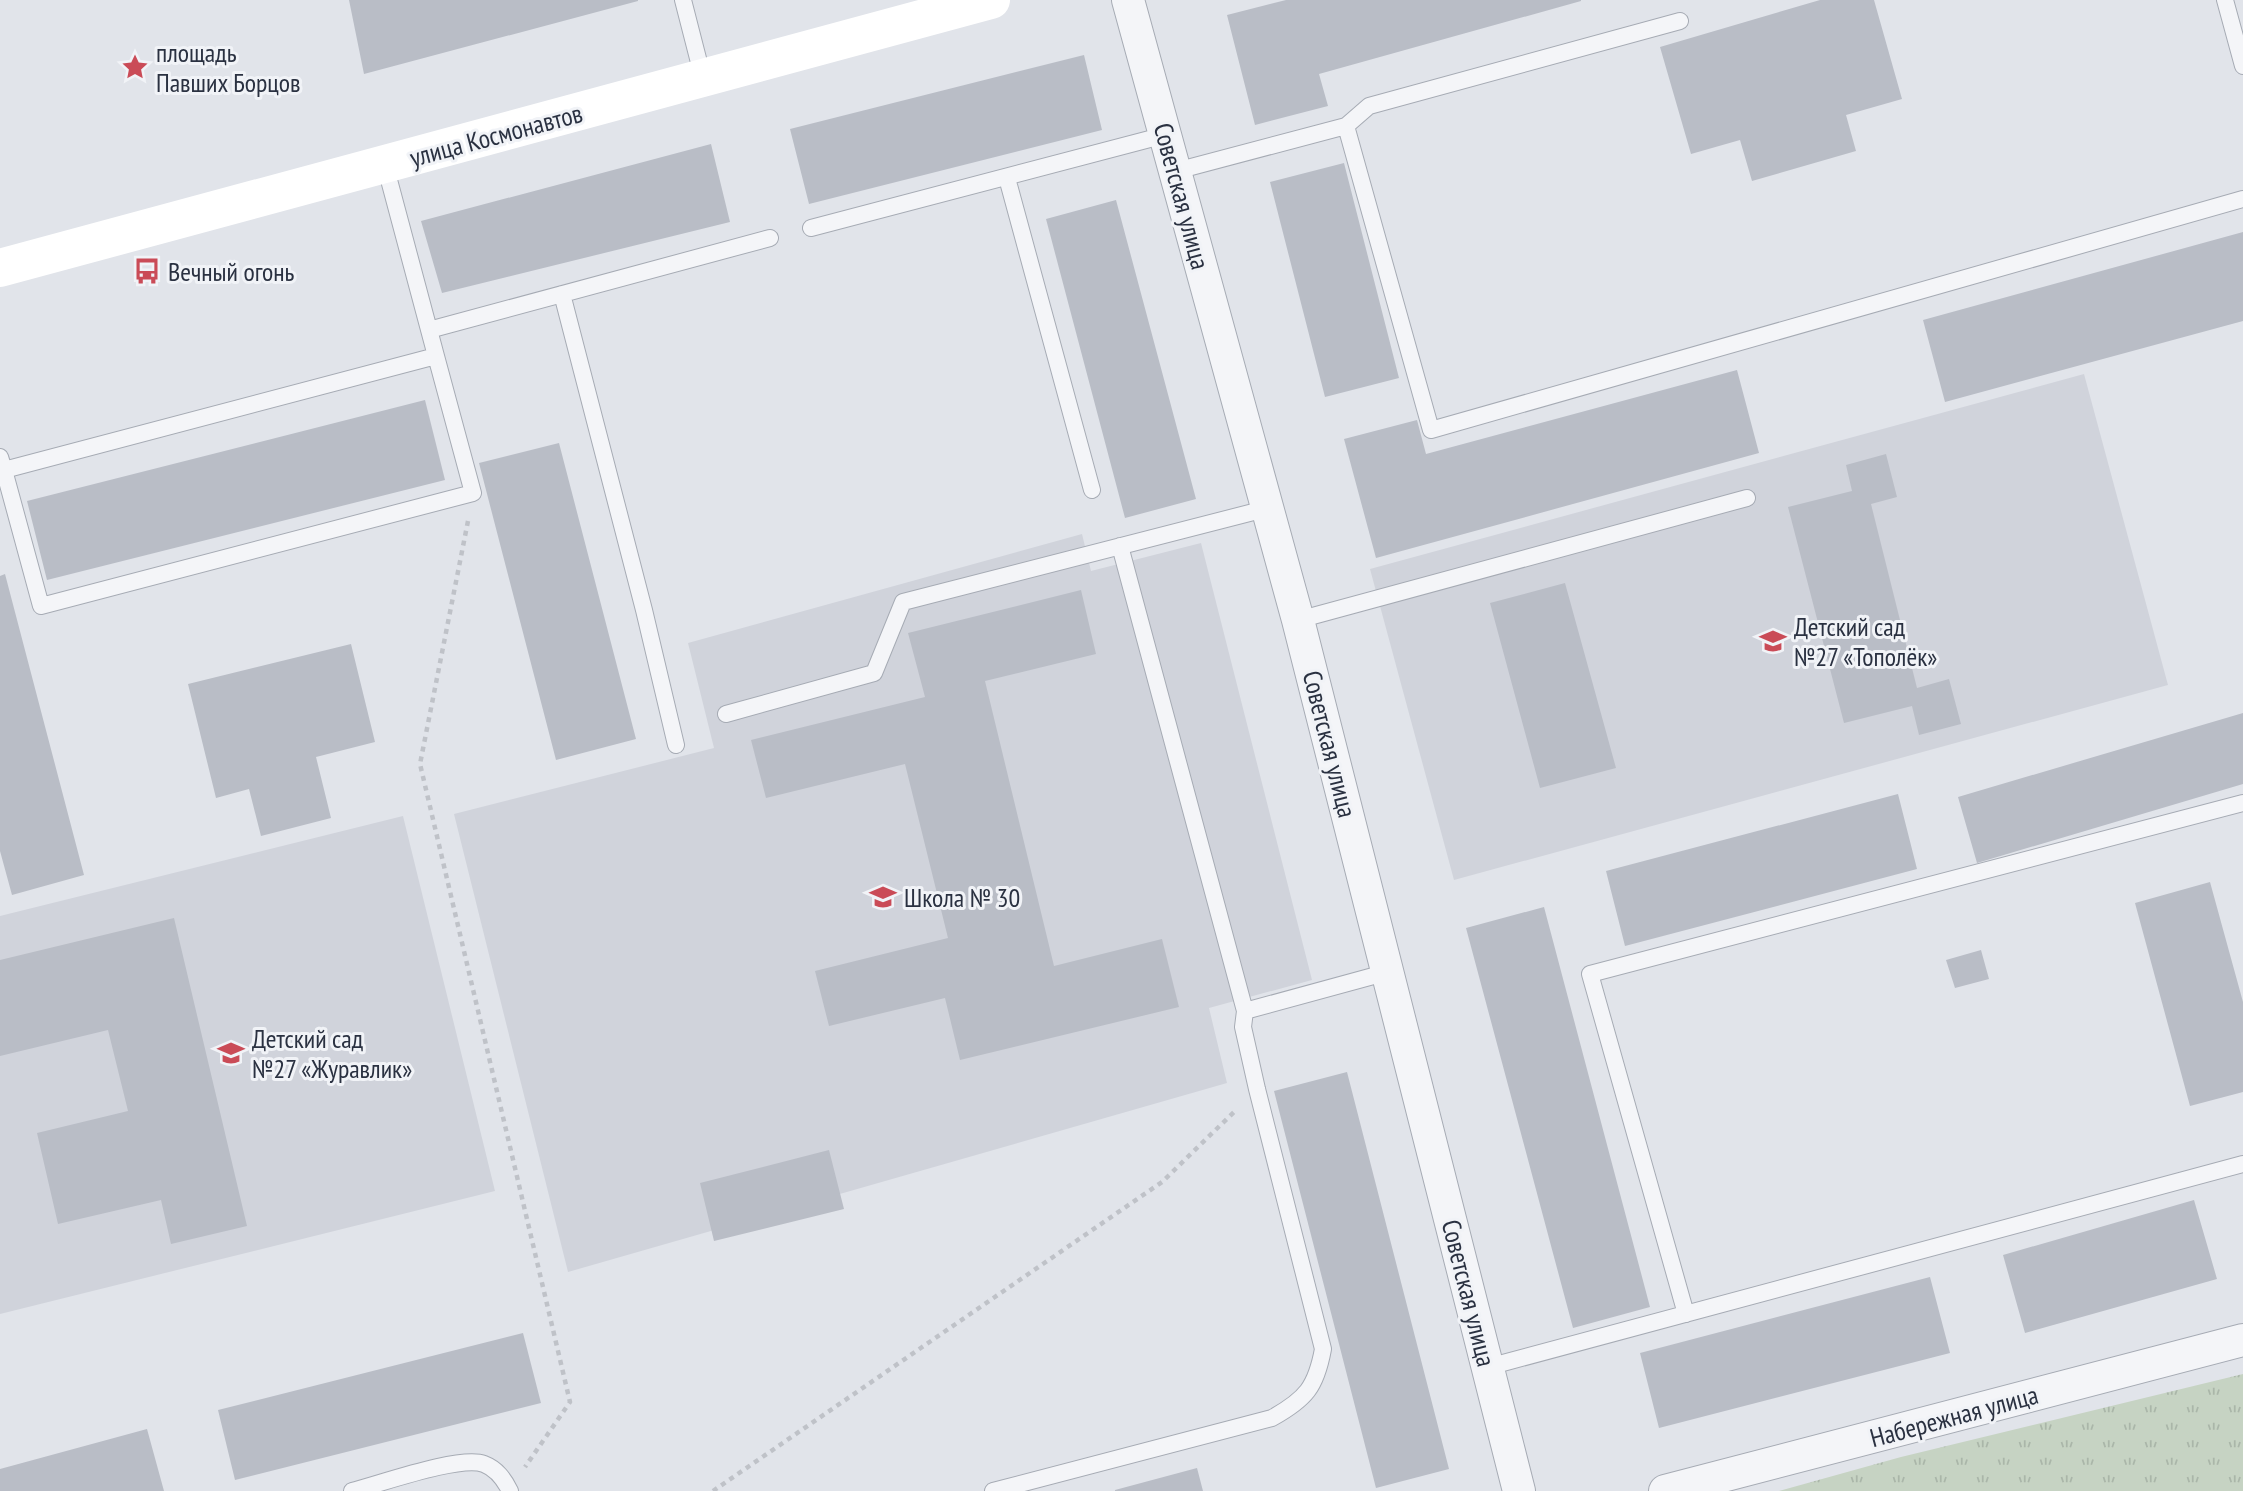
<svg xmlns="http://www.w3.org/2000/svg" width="2243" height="1491" viewBox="0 0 2243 1491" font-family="'PT Sans Narrow',sans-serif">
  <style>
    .built { fill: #d0d3db }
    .grass { fill: url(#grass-tufts) }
    .building { fill: #b9bdc6 }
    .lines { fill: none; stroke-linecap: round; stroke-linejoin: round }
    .lane-casing { stroke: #a6abb4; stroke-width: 18 }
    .street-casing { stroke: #a6abb4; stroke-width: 34 }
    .path { stroke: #bfc2c8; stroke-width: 4.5; stroke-dasharray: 5 5; stroke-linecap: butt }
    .lane { stroke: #f4f5f8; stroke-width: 16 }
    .street { stroke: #f4f5f8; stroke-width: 32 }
    .secondary { stroke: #fff; stroke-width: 38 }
    .labels { text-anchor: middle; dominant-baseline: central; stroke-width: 6; stroke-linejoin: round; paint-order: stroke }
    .poi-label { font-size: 26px; fill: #2a3141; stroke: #f1f3f7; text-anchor: start }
    .street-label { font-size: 26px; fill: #2a3141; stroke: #f1f3f7 }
  </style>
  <defs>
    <pattern id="grass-tufts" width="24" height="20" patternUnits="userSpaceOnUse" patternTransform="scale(1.75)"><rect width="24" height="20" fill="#c6d3c3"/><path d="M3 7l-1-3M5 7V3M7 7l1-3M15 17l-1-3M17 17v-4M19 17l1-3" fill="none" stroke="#aab6a9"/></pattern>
  </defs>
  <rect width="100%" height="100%" fill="#e1e4ea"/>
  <path class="built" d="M2084,374l84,311 -714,195 -84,-311z
    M1082,534l9,37 110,-28 111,437 -103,28 18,75 -659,189 -114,-458 260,-66 -26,-105z
    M403,816l92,375 -495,123v-398z"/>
  <path class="grass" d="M2243,1374v117h-464l122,-34z"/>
  <path class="building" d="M349,0h289v1l-274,73z
    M1286,0h295v1l-262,73 9,32 -73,19 -28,-110z
    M1820,0h54l28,99 -56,16 10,36 -104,30 -12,-41 -49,14 -31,-107z
    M1084,55l18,75 -293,74 -19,-75z
    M711,144l19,78 -288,71 -21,-72z
    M1344,163l55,215 -74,19 -55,-215z
    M1116,200l80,299 -71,19 -79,-299z
    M2243,232v89l-298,81 -22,-82z
    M1737,370l22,83 -383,105 -32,-119 73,-19 9,34z
    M425,400l20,80 -398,100 -20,-79z
    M559,443l77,296 -80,21 -77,-297z
    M1886,454l11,43 -26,7 46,184 32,-9 12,45 -42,11 -7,-29 -68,17 -56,-216 64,-16 -6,-26z
    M5,574l79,301 -72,20 -12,-44v-275z
    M1565,583l51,185 -76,20 -50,-185z
    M1081,590l15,64 -111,27 69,285 108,-27 17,68 -219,53 -15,-62 -116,28 -14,-55 133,-33 -43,-174 -139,34 -15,-58 174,-43 -17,-64z
    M351,644l24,98 -59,15 15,61 -70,18 -12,-47 -33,9 -28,-114z
    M2243,713v71l-266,79 -19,-66z
    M1898,794l19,75 -292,77 -19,-75z
    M2210,882l33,120v90l-53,14 -55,-203z
    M1544,907l106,400 -77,21 -107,-400z
    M174,918l73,308 -76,18 -10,-44 -103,24 -21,-91 91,-22 -20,-81 -108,26v-96z
    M1981,950l8,29 -34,9 -9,-28z
    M1347,1072l102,397 -73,19 -102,-397z
    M829,1150l15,59 -130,32 -14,-58z
    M2194,1200l23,79 -192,54 -22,-78z
    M1930,1277l20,76 -291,75 -19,-75z
    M523,1333l18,70 -306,77 -17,-70z
    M147,1429l17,62h-164v-22z
    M1197,1468l6,23h-88v-1z"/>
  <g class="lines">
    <g class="lane-casing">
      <path id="lane" d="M683,0l20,78
        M2225,0l18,66
        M1680,21l-311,85 -23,20 85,304 812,-231
        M1176,171l170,-45
        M1007,178l85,312
        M811,228l354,-93
        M562,294l82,316 32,135
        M429,330l341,-92
        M0,457l4,13 432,-114 -51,-191
        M0,471l4,-1 37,136 432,-113 -37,-137
        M1298,620l449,-122
        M726,714l148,-41 29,-71 366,-94
        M1245,1011l143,-39
        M1686,1314l-96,-340 653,-171
        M1488,1367l755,-203
        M352,1491c28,-7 108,-36 132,-27 13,5 20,15 26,27
        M993,1491l279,-73c34,-19 44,-31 51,-69l-66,-260 -14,-62 2,-16 -125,-465"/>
    </g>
    <g class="street-casing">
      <path id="street" d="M1128,0l170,620 221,871
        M1665,1491l578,-151"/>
    </g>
    <path class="path" d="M468,521l-48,243 150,638 -45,65
      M713,1491l449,-309 73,-71"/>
    <use href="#lane" class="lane"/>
    <use href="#street" class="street"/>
    <path class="secondary" d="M0,268l991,-268"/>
  </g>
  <defs>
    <g id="sight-bare" transform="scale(2.1)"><path d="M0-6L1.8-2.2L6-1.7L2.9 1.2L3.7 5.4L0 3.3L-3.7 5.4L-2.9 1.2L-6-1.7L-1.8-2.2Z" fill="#ca4b57" stroke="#f1f3f7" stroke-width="2.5" paint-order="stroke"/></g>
    <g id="bus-bare" transform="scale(2.1)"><path d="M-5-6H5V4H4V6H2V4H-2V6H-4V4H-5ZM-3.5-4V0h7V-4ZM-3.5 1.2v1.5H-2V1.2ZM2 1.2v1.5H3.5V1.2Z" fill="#ca4b57" stroke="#f1f3f7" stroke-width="2.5" paint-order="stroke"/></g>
    <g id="school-bare" transform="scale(2.1)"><path d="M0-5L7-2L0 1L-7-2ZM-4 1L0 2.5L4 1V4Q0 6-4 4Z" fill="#ca4b57" stroke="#f1f3f7" stroke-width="2.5" paint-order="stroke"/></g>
  </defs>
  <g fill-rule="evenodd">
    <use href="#sight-bare" x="135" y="67"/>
    <use href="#bus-bare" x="147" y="271"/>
    <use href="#school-bare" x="1773" y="641"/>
    <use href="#school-bare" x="883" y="897"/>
    <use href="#school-bare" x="231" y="1053"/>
  </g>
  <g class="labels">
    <g class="poi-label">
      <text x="156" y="52">площадь<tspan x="156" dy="30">Павших Борцов</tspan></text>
      <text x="168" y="271">Вечный огонь</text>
      <text x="1794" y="626">Детский сад<tspan x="1794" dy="30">№27 «Тополёк»</tspan></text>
      <text x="904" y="897">Школа № 30</text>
      <text x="252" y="1038">Детский сад<tspan x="252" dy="30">№27 «Журавлик»</tspan></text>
    </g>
    <g class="street-label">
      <text transform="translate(496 135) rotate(-15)">улица Космонавтов</text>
      <text transform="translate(1182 196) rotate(75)">Советская улица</text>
      <text transform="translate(1330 744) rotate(76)">Советская улица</text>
      <text transform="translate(1469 1293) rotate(76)">Советская улица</text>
      <text transform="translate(1954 1416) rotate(-15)">Набережная улица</text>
    </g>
  </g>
</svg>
